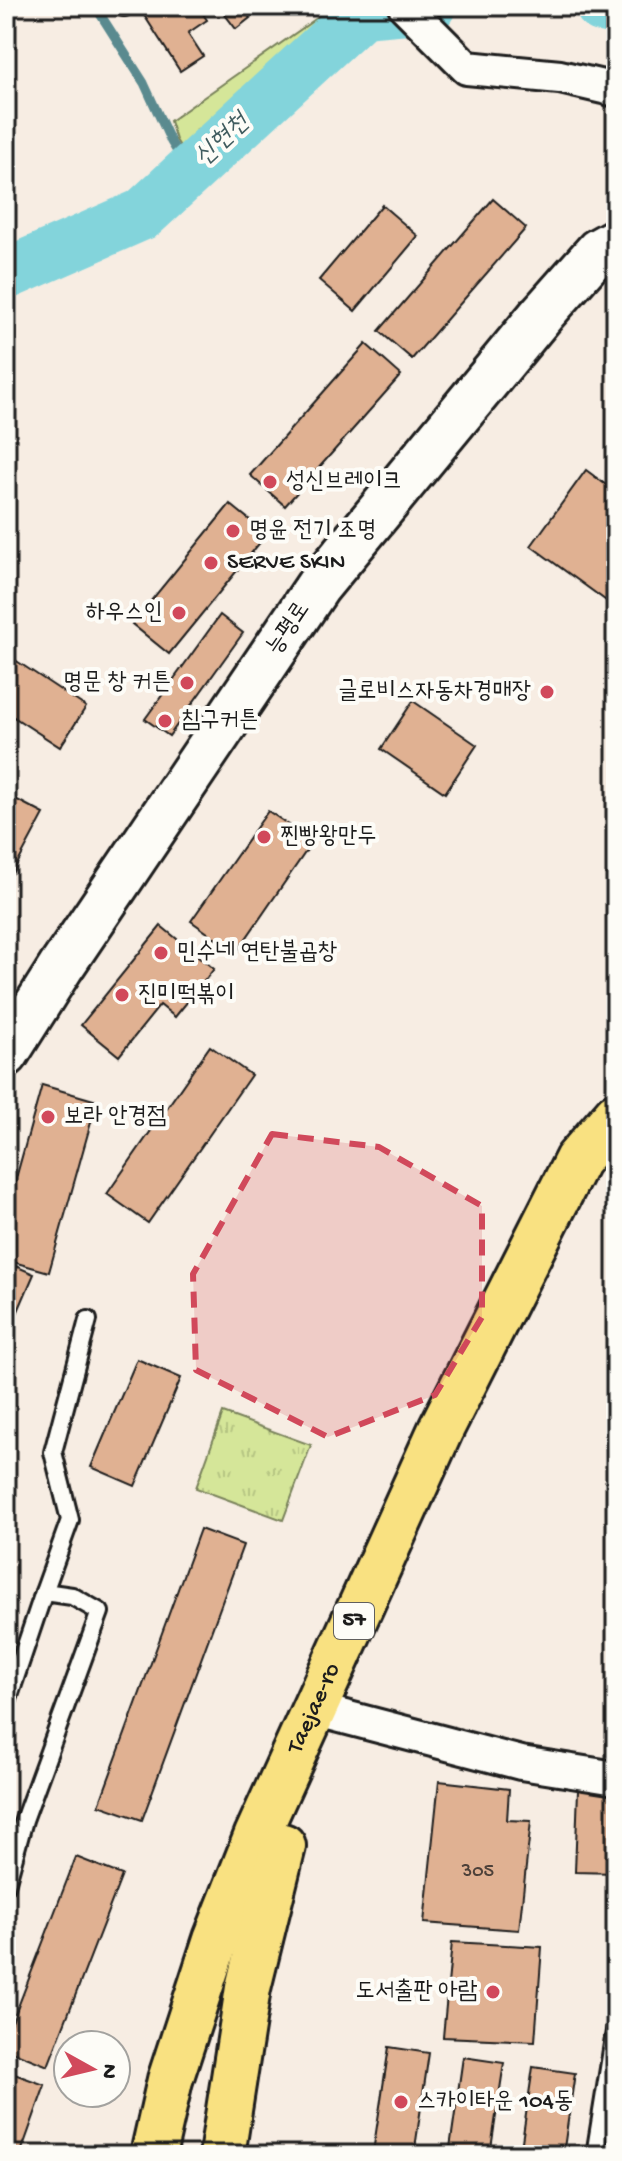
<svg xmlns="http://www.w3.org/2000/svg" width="622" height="2161" font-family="'Gochi Hand','Poor Story',sans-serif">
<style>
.grass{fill:url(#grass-tufts);stroke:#78815a;stroke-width:2}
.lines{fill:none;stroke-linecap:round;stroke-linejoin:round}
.stream{stroke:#5a8a8f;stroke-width:9}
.river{stroke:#83d4db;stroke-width:52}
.building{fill:#e0b192;stroke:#1c1c1c;stroke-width:2}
.service-casing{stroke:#1c1c1c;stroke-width:22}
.minor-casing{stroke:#1c1c1c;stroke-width:38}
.secondary-casing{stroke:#1c1c1c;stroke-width:50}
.trunk-casing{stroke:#1c1c1c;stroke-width:50}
.service{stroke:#fdfcf7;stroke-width:16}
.minor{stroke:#fdfcf7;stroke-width:32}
.secondary{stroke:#fdfcf7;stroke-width:44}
.trunk{stroke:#f9e181;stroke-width:44}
.marked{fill:#d1495b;fill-opacity:0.2;stroke:#d1495b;stroke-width:6;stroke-dasharray:16 10;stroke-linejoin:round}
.poi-dot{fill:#d1495b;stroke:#fdfcf7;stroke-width:3}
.labels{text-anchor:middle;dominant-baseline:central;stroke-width:8;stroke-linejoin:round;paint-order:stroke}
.number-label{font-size:20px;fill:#4d413a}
.shield{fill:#fdfcf7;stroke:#605f5e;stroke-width:2}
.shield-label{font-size:22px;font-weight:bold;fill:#1c1c1c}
.poi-label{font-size:24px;fill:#1c1c1c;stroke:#fdfcf7;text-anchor:start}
.street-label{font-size:24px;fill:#1c1c1c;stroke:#fdfcf7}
.water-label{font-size:26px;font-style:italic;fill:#405c5f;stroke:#fdfcf7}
</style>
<defs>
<pattern id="grass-tufts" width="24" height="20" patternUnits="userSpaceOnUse" patternTransform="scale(2)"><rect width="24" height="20" fill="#d5e699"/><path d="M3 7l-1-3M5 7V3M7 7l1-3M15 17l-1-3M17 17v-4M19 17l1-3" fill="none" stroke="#b6c583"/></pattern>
</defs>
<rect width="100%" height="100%" fill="#f7ede3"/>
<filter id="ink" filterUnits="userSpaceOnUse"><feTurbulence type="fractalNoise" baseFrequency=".0125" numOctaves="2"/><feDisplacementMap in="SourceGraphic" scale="16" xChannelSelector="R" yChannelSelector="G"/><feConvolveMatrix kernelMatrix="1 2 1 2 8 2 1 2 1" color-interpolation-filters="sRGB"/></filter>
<g filter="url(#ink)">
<g class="grass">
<polygon points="334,6 363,6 354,11 191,164 176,140 170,121"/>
<polygon points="223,1413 311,1445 283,1520 196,1488"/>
</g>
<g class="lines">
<polyline class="stream" points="95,6 144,83 171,142 189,171"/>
<g class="river">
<polyline points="601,6 616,9"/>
<polyline points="6,274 143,214 362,12 430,6"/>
</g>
</g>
<g class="building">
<polygon points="151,6 198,6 207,20 188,33 203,56 180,71 142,12"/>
<polygon points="223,6 242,6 250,18 236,29 220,8"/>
<polygon points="493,199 526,228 412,359 379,331"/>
<polygon points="382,205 418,236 355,311 319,280"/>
<polygon points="366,344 401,375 285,506 250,475"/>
<polygon points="586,470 609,487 616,477 616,608 531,546"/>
<polygon points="230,504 267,534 169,654 132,624"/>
<polygon points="220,615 243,633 169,736 145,719"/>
<polygon points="6,654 86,707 60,747 6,712"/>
<polygon points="413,701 477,745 445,793 381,749"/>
<polygon points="6,794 44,814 6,885"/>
<polygon points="268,811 313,841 236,953 191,921"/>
<polygon points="161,926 214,969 175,1017 160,1005 119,1056 81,1025"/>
<polygon points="210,1046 251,1075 148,1223 107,1194"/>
<polygon points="42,1085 97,1101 49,1272 6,1260 6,1214"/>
<polygon points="6,1262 34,1274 6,1339"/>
<polygon points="137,1359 181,1378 135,1486 91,1467"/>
<polygon points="200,1529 243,1545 142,1820 99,1805"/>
<polygon points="439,1781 509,1789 507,1820 531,1821 519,1930 424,1923"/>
<polygon points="616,1789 616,1873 575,1872 578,1790"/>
<polygon points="76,1857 122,1875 48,2066 6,2049 6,2038"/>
<polygon points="452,1942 542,1947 535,2041 443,2037"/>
<polygon points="389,2047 429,2053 414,2155 373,2152"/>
<polygon points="463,2057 504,2063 490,2155 449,2155"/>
<polygon points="533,2067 575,2073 563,2155 520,2155"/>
<polygon points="6,2071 45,2085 20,2155 6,2155"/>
</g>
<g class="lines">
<g class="service-casing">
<g id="service">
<polyline points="124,7 125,6"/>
<polyline points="44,1592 70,1520 53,1452 88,1320"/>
<polyline points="6,1705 44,1592 72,1596 100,1612 24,1820 6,1885"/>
<polyline points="595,2155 616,2025"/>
</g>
</g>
<g class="minor-casing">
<g id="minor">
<polyline points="405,6 467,68 560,77 616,90"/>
<polyline points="333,1714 521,1763 616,1778"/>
</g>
</g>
<g class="secondary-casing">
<polyline id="secondary" points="6,1054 61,967 318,586 543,313 598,251 616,241"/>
</g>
<g class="trunk-casing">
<g id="trunk">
<path id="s1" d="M153 2155 170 2080 216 1939 257 1835 441 1429 577 1160 616 1115"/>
<polyline points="222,2155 248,1988 283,1846"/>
</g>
</g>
<use href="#service" class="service"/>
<use href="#minor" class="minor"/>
<use href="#secondary" class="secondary"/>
<use href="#trunk" class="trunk"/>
</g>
</g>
<path class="marked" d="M272 1134 379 1147 482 1206V1317L435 1395 328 1437 196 1370 193 1274Z"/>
<g class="poi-dot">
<circle cx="270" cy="482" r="8"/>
<circle cx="233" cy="531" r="8"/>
<circle cx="211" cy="563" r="8"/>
<circle cx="179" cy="613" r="8"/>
<circle cx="187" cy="683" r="8"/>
<circle cx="547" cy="692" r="8"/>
<circle cx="165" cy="721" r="8"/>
<circle cx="264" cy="837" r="8"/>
<circle cx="161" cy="953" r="8"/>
<circle cx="122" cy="995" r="8"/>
<circle cx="48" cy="1117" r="8"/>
<circle cx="493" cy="1992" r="8"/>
<circle cx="401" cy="2102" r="8"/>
</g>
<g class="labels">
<g class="number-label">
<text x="478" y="1872">305</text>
</g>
<rect class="shield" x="334" y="1603" width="40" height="36" rx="6"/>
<g class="shield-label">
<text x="354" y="1621">57</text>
</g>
<g class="poi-label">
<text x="286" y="482">성신브레이크</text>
<text x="249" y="531">명윤 전기 조명</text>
<text x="227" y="563">SERVE SKIN</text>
<text x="163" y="613" text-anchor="end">하우스인</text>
<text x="171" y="683" text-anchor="end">명문 창 커튼</text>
<text x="531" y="692" text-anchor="end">글로비스자동차경매장</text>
<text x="181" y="721">침구커튼</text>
<text x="280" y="837">찐빵왕만두</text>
<text x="177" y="953">민수네 연탄불곱창</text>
<text x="138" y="995">진미떡볶이</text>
<text x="64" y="1117">보라 안경점</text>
<text x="477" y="1992" text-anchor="end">도서출판 아람</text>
<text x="417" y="2102">스카이타운 104동</text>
</g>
<g class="street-label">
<text transform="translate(289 629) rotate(-56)">능평로</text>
<text stroke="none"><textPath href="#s1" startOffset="476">Taejae-ro</textPath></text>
</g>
<g class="water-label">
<text transform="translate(223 141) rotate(-43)">신현천</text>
</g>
</g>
<rect width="622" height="2161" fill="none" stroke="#fdfcf7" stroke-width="32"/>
<rect x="16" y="16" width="590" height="2129" fill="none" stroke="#1c1c1c" stroke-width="3" filter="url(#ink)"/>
<g transform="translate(92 2069) rotate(98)"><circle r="38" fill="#fdfcf7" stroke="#a3a29f" stroke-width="2"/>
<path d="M0-6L14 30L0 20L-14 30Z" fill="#d1495b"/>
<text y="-12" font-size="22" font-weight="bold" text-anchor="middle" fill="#1c1c1c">N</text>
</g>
</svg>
